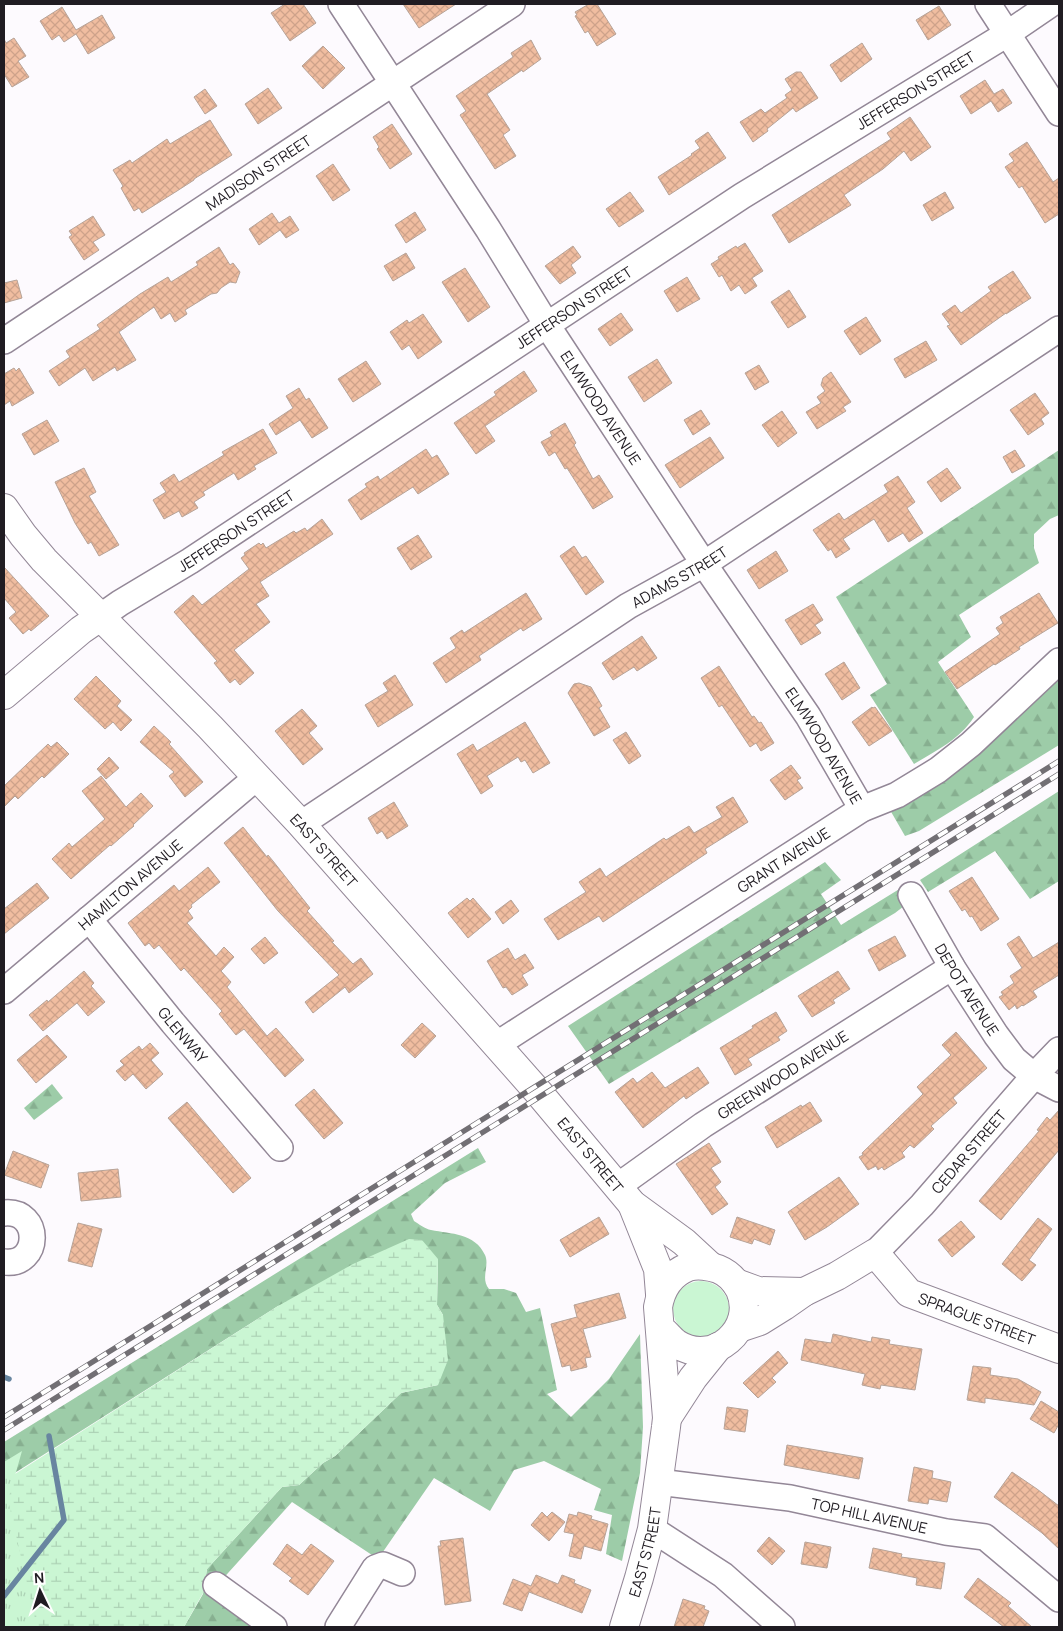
<svg xmlns="http://www.w3.org/2000/svg" width="1063" height="1631" font-family="Manrope,sans-serif">
<style>
.grass{fill:#caf6d3}
.forest{fill:url(#forest-firs)}
.wetland{fill:url(#wetland-marsh)}
.park{fill:url(#park-tufts)}
.lines{fill:none;stroke-linecap:round;stroke-linejoin:round}
.stream{stroke:#6885a0;stroke-width:5.5}
.building{fill:url(#building-cross-hatch);stroke:#b6a398}
.minor-casing{stroke:#938797;stroke-width:28}
.major-casing{stroke:#938797;stroke-width:30}
.minor{stroke:#fff;stroke-width:25}
.major{stroke:#fff;stroke-width:28}
.rail-casing{stroke:#726f74;stroke-width:5.5}
.rail{stroke:#fff;stroke-width:4;stroke-dasharray:11;stroke-linecap:butt}
.labels{text-anchor:middle;dominant-baseline:central;stroke-width:4;stroke-linejoin:round;paint-order:stroke}
.street-label{font-size:15px;fill:#201c22;stroke:#fff}
</style>
<defs>
<pattern id="forest-firs" width="22" height="20" patternUnits="userSpaceOnUse" patternTransform="scale(1.25)"><rect width="22" height="20" fill="#9dcca8"/><path d="M5 1l3.5 6h-7zM16 11l3.5 6h-7z" fill="#87af90"/></pattern>
<pattern id="wetland-marsh" width="20" height="14" patternUnits="userSpaceOnUse" patternTransform="scale(1.25)"><rect width="20" height="14" fill="#caf6d3"/><path d="M1 5h8M5 5V1M11 12h8M15 12V8" fill="none" stroke="#add2b5"/></pattern>
<pattern id="park-tufts" width="24" height="20" patternUnits="userSpaceOnUse" patternTransform="scale(1.25)"><rect width="24" height="20" fill="#caf6d3"/><path d="M3 7l-1-3M5 7V3M7 7l1-3M15 17l-1-3M17 17v-4M19 17l1-3" fill="none" stroke="#add2b5"/></pattern>
<pattern id="building-cross-hatch" width="8" height="8" patternUnits="userSpaceOnUse" patternTransform="scale(1.25)"><rect width="8" height="8" fill="#f0bda0"/><path d="M0 0l8 8M0 8l8-8" fill="none" stroke="#cea28a"/></pattern>
</defs>
<rect width="100%" height="100%" fill="#fdfafe"/>
<circle class="grass" cx="701" cy="1309" r="28"/>
<g class="forest">
<path d="M1059 450V515L1050 519 1034 534V548L1039 563 959 615 971 637 938 662 974 717C959 740 937 750 914 764L870 695 887 684 836 597Z"/>
<polygon points="1059,676 1059,745 919,831 905,836 886,803"/>
<polygon points="1059,791 1059,881 1030,899 995,851 928,892 920,880"/>
<polygon points="825,862 841,880 821,894 841,925 901,888 908,903 895,913 609,1084 568,1026"/>
<polygon points="52,1084 63,1098 34,1120 24,1108"/>
<path d="M478 1148 486 1162 445 1183 411 1214 414 1221C419 1224 425 1229 431 1230 451 1234 475 1233 485 1255 490 1266 480 1278 489 1289H504L516 1293 526 1312 540 1308 557 1390 547 1394 571 1417 609 1379 640 1334 643 1427 640 1473 622 1561 606 1554 612 1515 594 1510 601 1489 544 1461 514 1470 490 1511 434 1478 378 1559 292 1502 210 1593 257 1627H184L203 1594 207 1569 282 1487 299 1485 323 1463 335 1456 401 1393 438 1385 443 1315 437 1305 438 1259 278 1306 10 1476 4 1468V1442Z"/>
</g>
<polygon class="wetland" points="409,1239 422,1240 438,1259 437,1305 443,1315 448,1360 438,1385 401,1393 335,1456 323,1463 299,1485 282,1487 207,1569 203,1593 184,1627 4,1627 4,1481 278,1306 353,1264"/>
<polygon class="park" points="22,1451 8,1500 37,1627 4,1627 4,1462"/>
<g class="lines">
<g class="stream">
<polyline points="4,1377 9,1379"/>
<polyline points="4,1596 64,1520 49,1436"/>
</g>
</g>
<g class="building">
<polygon points="285,4 303,4 316,23 290,41 271,13"/>
<polygon points="403,4 456,4 419,28"/>
<polygon points="589,4 597,4 616,34 597,46 588,31 585,33 575,16 577,15 575,12"/>
<polygon points="939,6 951,25 928,40 916,20"/>
<polygon points="62,7 76,30 102,15 115,38 88,54 76,34 64,42 59,35 52,40 40,21"/>
<polygon points="14,38 26,56 18,61 29,77 12,87 4,74 4,39 6,43"/>
<polygon points="531,40 541,59 523,72 522,70 487,94 510,130 503,135 516,156 495,169 460,115 466,111 456,96 513,57 511,53"/>
<polygon points="862,43 872,59 841,82 830,65"/>
<polygon points="323,46 345,68 323,89 302,66"/>
<polygon points="796,72 801,72 818,98 796,112 793,108 767,129 768,131 753,142 740,122 761,109 765,113 787,98 785,95 792,90 785,79"/>
<polygon points="985,80 994,94 1003,89 1012,103 998,112 991,101 971,114 960,96"/>
<polygon points="268,88 282,108 258,124 245,104"/>
<polygon points="205,89 217,106 205,114 194,97"/>
<polygon points="910,117 931,147 911,161 904,151 883,169 844,195 851,205 789,243 772,215 891,139 887,133"/>
<polygon points="210,120 232,155 194,179 194,180 177,191 142,213 139,208 134,211 121,188 123,186 113,170 130,160 132,163 167,139 170,144"/>
<polygon points="392,124 412,154 390,169 377,149 379,147 373,137"/>
<polygon points="708,132 726,158 669,195 658,177 692,155 691,154 700,148 695,141"/>
<polygon points="1027,142 1053,182 1059,178 1059,214 1045,223 1022,186 1019,188 1005,167 1014,161 1009,154"/>
<polygon points="333,164 350,190 333,201 316,176"/>
<polygon points="630,192 644,211 619,227 606,209"/>
<polygon points="945,192 954,208 932,221 923,205"/>
<polygon points="415,212 426,230 406,243 395,225"/>
<polygon points="272,213 279,223 290,216 299,230 286,238 280,230 259,245 249,229"/>
<polygon points="93,216 105,235 93,242 99,250 84,260 69,237 72,235 69,231"/>
<polygon points="745,243 763,271 752,278 757,286 745,294 739,285 731,291 722,275 719,277 711,264 719,259 718,257 736,246 737,248"/>
<polygon points="573,246 581,257 571,265 576,273 560,284 545,266"/>
<polygon points="219,247 230,265 233,263 240,272 236,283 230,282 221,288 217,293 211,294 185,310 187,314 175,322 170,313 161,319 154,307 119,332 136,360 117,371 115,367 93,381 85,368 59,386 49,371 70,357 66,351 100,329 97,325 140,294 168,277 171,282 198,265 196,262"/>
<polygon points="406,253 415,268 393,281 384,266"/>
<polygon points="465,268 490,307 468,322 442,282"/>
<polygon points="1013,271 1031,298 1006,314 1006,313 961,345 947,326 950,325 942,314 955,305 961,313 991,291 988,287"/>
<polygon points="687,277 700,299 677,312 664,291"/>
<polygon points="17,280 22,298 4,303 4,283"/>
<polygon points="789,290 806,317 788,328 771,302"/>
<polygon points="621,313 633,330 610,346 598,329"/>
<polygon points="423,314 442,342 418,359 409,345 402,350 390,332 407,320 409,323"/>
<polygon points="866,317 881,341 860,355 844,331"/>
<polygon points="926,341 937,360 905,378 894,359"/>
<polygon points="657,359 672,383 644,402 628,377"/>
<polygon points="366,361 381,384 353,402 338,379"/>
<polygon points="759,365 769,382 755,390 745,373"/>
<polygon points="14,368 16,371 19,368 34,393 12,406 10,401 4,405 4,374"/>
<polygon points="524,371 537,391 485,426 495,441 476,454 454,423 496,395 494,392"/>
<polygon points="831,372 851,402 843,407 846,411 817,429 806,412 821,403 817,397 825,391 821,385 823,378"/>
<polygon points="299,388 306,400 309,398 328,428 312,438 300,420 276,435 269,424 293,408 286,396"/>
<polygon points="1035,393 1049,413 1041,419 1044,424 1028,435 1010,410"/>
<polygon points="701,410 710,424 693,435 684,420"/>
<polygon points="782,411 797,433 778,447 762,425"/>
<polygon points="47,420 59,441 34,455 22,434"/>
<polygon points="565,423 576,443 574,445 593,479 599,475 613,497 593,509 567,468 565,469 555,452 549,456 541,442 552,436 550,432"/>
<polygon points="263,429 277,453 254,466 256,469 238,480 234,473 203,492 205,495 194,502 198,508 182,517 179,511 164,519 153,500 166,492 160,483 174,474 179,482 224,455 222,452"/>
<polygon points="710,437 724,458 680,488 665,465"/>
<polygon points="426,449 432,458 437,455 449,474 418,494 413,487 361,520 348,500 367,487 365,484 378,476 380,480"/>
<polygon points="1015,450 1025,466 1012,473 1003,457"/>
<polygon points="84,468 96,492 89,496 119,545 99,556 91,542 88,544 75,523 55,482"/>
<polygon points="947,468 961,488 941,502 927,482"/>
<polygon points="898,476 915,502 907,508 923,533 909,542 903,533 888,542 874,519 843,539 850,549 836,558 831,549 828,551 813,530 839,513 844,520 888,492 884,485"/>
<polygon points="322,519 333,534 260,582 269,596 256,604 270,622 234,650 254,673 240,685 235,679 230,683 214,663 217,661 174,612 193,595 202,605 249,569 241,558 245,555 244,553 259,543 261,545 263,543 266,548 294,531 296,533 305,528 307,531"/>
<polygon points="418,535 432,557 411,570 397,548"/>
<polygon points="574,546 582,558 586,556 604,582 586,595 560,556"/>
<polygon points="776,551 788,571 759,589 747,570"/>
<polygon points="4,567 49,616 31,631 29,629 23,634 9,618 16,612 4,598"/>
<polygon points="526,593 542,619 523,631 521,628 479,656 481,660 446,683 433,663 456,648 450,638 462,630 464,633"/>
<polygon points="1039,593 1058,623 1019,647 1020,649 995,665 994,664 957,689 945,672 1000,634 996,628 1003,623 1000,617"/>
<polygon points="813,604 823,620 815,625 821,633 801,645 785,620"/>
<polygon points="642,636 657,658 637,671 634,667 613,680 602,663"/>
<polygon points="844,662 860,688 842,700 825,674"/>
<polygon points="719,666 752,717 754,716 759,723 761,722 774,743 761,751 756,743 750,747 722,705 719,707 701,678"/>
<polygon points="395,675 413,705 378,727 365,705 388,691 383,683"/>
<polygon points="96,676 121,701 117,706 132,720 121,731 113,722 105,729 74,699"/>
<polygon points="579,683 591,687 602,706 599,708 610,727 594,736 568,693 574,684"/>
<polygon points="872,707 873,708 875,707 892,731 869,746 852,722"/>
<polygon points="302,709 317,726 309,733 323,749 303,765 275,731"/>
<polygon points="525,722 550,763 533,773 525,760 521,762 518,757 487,776 493,786 481,794 457,754 473,744 477,751"/>
<polygon points="154,726 171,742 169,744 203,782 185,797 169,776 174,772 140,742"/>
<polygon points="626,732 641,756 629,764 613,740"/>
<polygon points="57,742 69,754 44,778 42,776 18,799 15,796 4,807 4,786 48,744 51,747"/>
<polygon points="109,757 119,768 106,779 97,769"/>
<polygon points="791,765 801,778 797,780 803,788 785,800 770,780"/>
<polygon points="101,776 126,807 141,793 153,806 133,825 134,826 128,831 111,846 110,845 71,879 52,859 69,843 72,847 105,819 82,791"/>
<polygon points="733,797 748,822 705,849 707,853 603,922 599,916 558,940 544,919 586,892 579,882 600,868 606,877 664,838 666,840 689,826 694,833 722,817 716,807"/>
<polygon points="394,802 408,826 387,839 382,831 377,834 368,818"/>
<polygon points="243,827 267,857 268,855 273,861 310,908 307,911 334,941 332,942 353,964 361,958 373,974 349,993 345,987 313,1013 305,1002 339,975 278,911 224,843"/>
<polygon points="208,867 220,882 191,905 192,907 188,911 193,918 187,923 216,956 224,947 234,957 221,971 231,982 227,987 267,1036 276,1028 304,1060 285,1077 244,1029 236,1035 219,1014 222,1011 184,968 181,971 159,945 154,949 149,943 145,946 128,923 174,885 179,891"/>
<polygon points="972,877 999,919 981,931 972,916 970,917 965,909 962,911 949,891"/>
<polygon points="37,883 49,898 4,934 4,909"/>
<polygon points="467,898 470,901 473,898 491,919 468,938 448,913"/>
<polygon points="511,900 519,911 503,924 495,912"/>
<polygon points="895,936 906,956 879,971 868,950"/>
<polygon points="1019,936 1033,958 1059,942 1059,975 1033,991 1037,997 1023,1006 1022,1005 1017,1009 1015,1005 1009,1010 999,997 1003,995 1001,992 1014,983 1010,976 1022,968 1007,944"/>
<polygon points="265,937 278,953 264,964 251,949"/>
<polygon points="508,948 515,960 525,954 534,968 522,975 528,985 512,995 506,987 503,988 487,961"/>
<polygon points="84,971 94,983 91,986 105,1002 88,1016 77,1003 43,1031 29,1015 47,1000 48,1002"/>
<polygon points="838,971 850,989 833,1000 835,1003 812,1017 798,996"/>
<polygon points="776,1012 787,1031 778,1037 780,1040 748,1059 752,1065 735,1075 720,1048 753,1028 752,1026"/>
<polygon points="422,1023 436,1036 415,1058 401,1045"/>
<polygon points="956,1032 987,1068 953,1098 957,1103 931,1126 934,1129 914,1148 910,1145 902,1153 905,1157 884,1170 882,1167 878,1170 876,1166 868,1170 859,1157 863,1155 862,1153 923,1094 917,1087 951,1055 942,1045"/>
<polygon points="47,1035 67,1057 36,1083 17,1060"/>
<polygon points="150,1043 159,1053 151,1060 163,1074 146,1089 133,1074 125,1081 116,1071 124,1065 120,1061 139,1046 142,1050"/>
<polygon points="698,1067 709,1083 686,1099 684,1096 643,1128 615,1092 633,1078 637,1083 652,1072 665,1088"/>
<polygon points="314,1089 343,1123 324,1139 295,1105"/>
<polygon points="187,1102 251,1178 233,1193 168,1118"/>
<polygon points="810,1102 822,1121 777,1148 765,1127 801,1105 802,1107"/>
<polygon points="1059,1110 1059,1150 1001,1220 979,1201 1039,1131 1037,1130 1047,1117 1050,1120"/>
<polygon points="709,1143 721,1162 711,1168 721,1182 715,1187 728,1204 712,1215 676,1164"/>
<polygon points="13,1151 49,1165 41,1188 4,1175"/>
<polygon points="118,1169 121,1197 81,1201 78,1173"/>
<polygon points="839,1177 859,1204 827,1227 805,1240 788,1212"/>
<polygon points="599,1217 609,1234 570,1257 560,1240"/>
<polygon points="737,1217 775,1230 770,1245 754,1239 752,1244 730,1237"/>
<polygon points="1038,1218 1052,1229 1029,1260 1036,1265 1022,1281 1002,1264"/>
<polygon points="961,1221 975,1237 952,1257 938,1240"/>
<polygon points="78,1223 102,1229 92,1267 68,1261"/>
<polygon points="619,1293 626,1318 583,1329 591,1357 585,1358 587,1367 571,1371 570,1365 562,1367 551,1324 577,1317 574,1305"/>
<polygon points="833,1334 871,1342 872,1337 890,1340 889,1344 922,1349 915,1390 881,1385 880,1389 862,1385 865,1374 801,1360 805,1339 831,1343"/>
<polygon points="778,1351 788,1363 772,1378 776,1382 758,1398 743,1383"/>
<polygon points="973,1366 991,1368 990,1375 1018,1379 1041,1392 1034,1405 985,1398 985,1403 967,1400"/>
<polygon points="1041,1401 1059,1412 1059,1424 1054,1433 1030,1419"/>
<polygon points="727,1407 748,1410 745,1432 724,1429"/>
<polygon points="787,1445 863,1458 859,1479 784,1465"/>
<polygon points="914,1467 933,1471 932,1478 951,1482 947,1502 929,1499 928,1504 908,1501"/>
<polygon points="1012,1472 1037,1489 1059,1506 1059,1549 1042,1533 994,1497"/>
<polygon points="542,1512 547,1517 552,1512 565,1522 549,1541 531,1525"/>
<polygon points="578,1512 592,1516 591,1519 608,1524 601,1551 584,1546 581,1559 569,1556 574,1534 564,1532 569,1514 577,1516"/>
<polygon points="769,1537 785,1551 772,1565 757,1551"/>
<polygon points="463,1538 471,1601 445,1605 438,1546 441,1546 440,1541"/>
<polygon points="805,1542 831,1547 827,1568 801,1564"/>
<polygon points="287,1544 302,1555 311,1544 334,1561 308,1595 289,1581 292,1578 273,1564"/>
<polygon points="873,1548 902,1554 901,1557 945,1563 941,1589 916,1585 917,1578 869,1568"/>
<polygon points="536,1575 558,1584 562,1575 575,1580 574,1583 591,1590 582,1613 529,1592 522,1611 503,1604 513,1579 531,1586"/>
<polygon points="978,1578 1011,1603 1008,1606 1032,1627 1004,1627 964,1597"/>
<polygon points="683,1599 705,1606 704,1609 709,1611 703,1627 674,1627"/>
</g>
<g class="lines">
<g class="minor-casing">
<g id="minor">
<path id="s1" d="M341 4 488 229 547 325 704 564 808 716 862 809"/>
<polyline points="988,4 1059,113"/>
<path id="s2" d="M4 341 512 4"/>
<path id="s3" d="M100 617 120 603 190 561 742 196 1007 34 1051 4"/>
<path id="s4" d="M301 824 628 606 704 564 1059 329"/>
<path id="s5" d="M911 895 952 967 996 1035 1014 1059 1034 1076 1059 1089"/>
<path id="s6" d="M89 919 173 1023 280 1148"/>
<path id="s7" d="M4 991 257 777"/>
<path id="s8" d="M496 1045 862 809 897 795 938 770 971 744 1059 661"/>
<path id="s9" d="M618 1186 703 1125 952 967"/>
<path d="M4 1213C42 1209 41 1267 4 1262"/>
<path id="s10" d="M875 1253 922 1205 1034 1076 1059 1050"/>
<path id="s11" d="M658 1482 790 1498 946 1532 985 1537 1059 1599"/>
<polyline points="652,1529 723,1575 782,1627"/>
<polyline points="216,1585 274,1627"/>
<polyline points="338,1627 375,1568 383,1565 402,1573"/>
</g>
</g>
<g class="major-casing">
<g id="major">
<path id="s12" d="M4 508 23 535 44 560 210 727 301 824 539 1093 632 1204 684 1242 710 1266"/>
<polyline points="4,695 81,630 100,617"/>
<polyline points="632,1204 658,1269 660,1294"/>
<polyline points="736,1283 758,1291 804,1292"/>
<path id="s13" d="M739 1328 760 1321 784 1306 804 1292 837 1276 875 1253 909 1293 1059 1349"/>
<polyline points="667,1418 693,1378 718,1347"/>
<path id="s14" d="M624 1627 639 1578 652 1529 666 1427 667 1418 658 1307C661 1289 670 1274 688 1267 697 1264 710 1266 718 1269 728 1273 735 1280 740 1290 757 1329 713 1367 677 1344 671 1340 666 1333 660 1328"/>
</g>
</g>
<use href="#minor" class="minor"/>
<use href="#major" class="major"/>
<g class="rail-casing">
<g id="rail">
<polyline points="4,1417 1059,761"/>
<polyline points="4,1430 1059,774"/>
</g>
</g>
<use href="#rail" class="rail"/>
</g>
<g class="labels">
<g class="street-label">
<text stroke="none"><textPath href="#s3" startOffset="971">JEFFERSON STREET</textPath></text>
<text stroke="none"><textPath href="#s2" startOffset="305">MADISON STREET</textPath></text>
<text stroke="none"><textPath href="#s3" startOffset="566">JEFFERSON STREET</textPath></text>
<text stroke="none"><textPath href="#s1" startOffset="480">ELMWOOD AVENUE</textPath></text>
<text stroke="none"><textPath href="#s3" startOffset="161">JEFFERSON STREET</textPath></text>
<text stroke="none"><textPath href="#s4" startOffset="452">ADAMS STREET</textPath></text>
<text stroke="none"><textPath href="#s1" startOffset="885">ELMWOOD AVENUE</textPath></text>
<text stroke="none"><textPath href="#s12" startOffset="469">EAST STREET</textPath></text>
<text stroke="none"><textPath href="#s8" startOffset="342">GRANT AVENUE</textPath></text>
<text stroke="none"><textPath href="#s7" startOffset="165">HAMILTON AVENUE</textPath></text>
<text stroke="none"><textPath href="#s5" startOffset="110">DEPOT AVENUE</textPath></text>
<text stroke="none"><textPath href="#s6" startOffset="149">GLENWAY</textPath></text>
<text stroke="none"><textPath href="#s9" startOffset="199">GREENWOOD AVENUE</textPath></text>
<text stroke="none"><textPath href="#s10" startOffset="138">CEDAR STREET</textPath></text>
<text stroke="none"><textPath href="#s12" startOffset="874">EAST STREET</textPath></text>
<text stroke="none"><textPath href="#s13" startOffset="281">SPRAGUE STREET</textPath></text>
<text stroke="none"><textPath href="#s11" startOffset="214">TOP HILL AVENUE</textPath></text>
<text stroke="none"><textPath href="#s14" startOffset="78">EAST STREET</textPath></text>
</g>
</g>
<rect width="1063" height="1631" fill="none" stroke="#201c22" stroke-width="10"/>
<g transform="translate(40 1591) rotate(356)" stroke="#ffffff" stroke-width="4" paint-order="stroke">
<path d="M0-4L9 19L0 12L-9 19Z" fill="#201c22"/>
<text y="-8" font-size="14" font-weight="bold" text-anchor="middle" fill="#201c22">N</text>
</g>
</svg>
